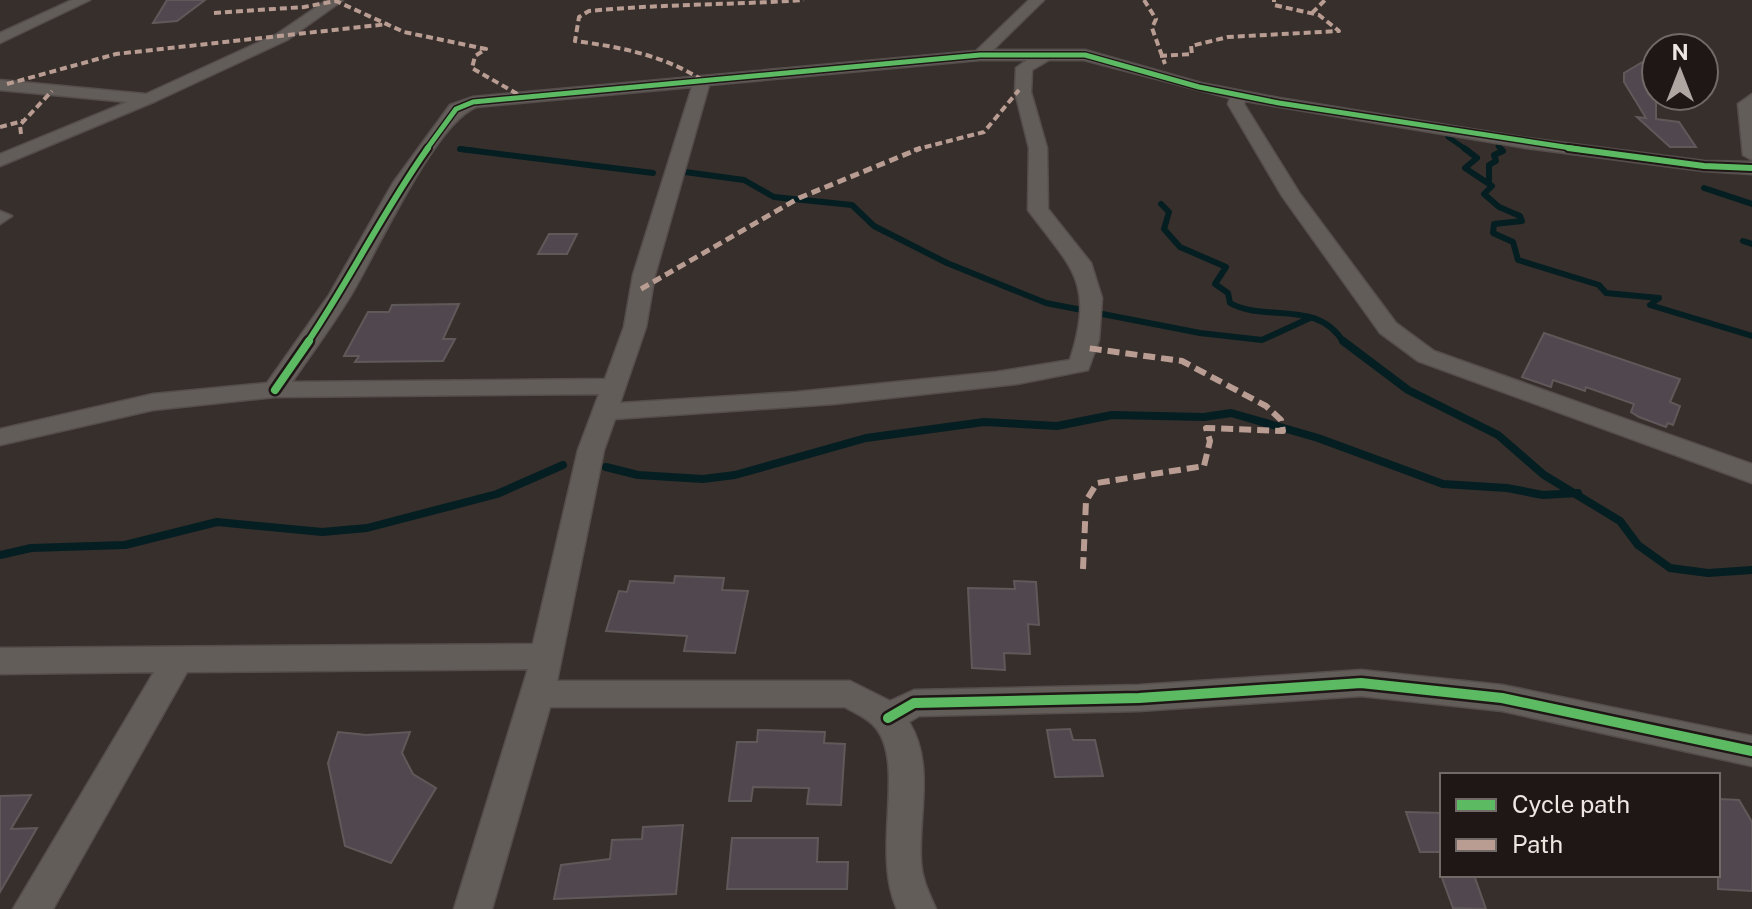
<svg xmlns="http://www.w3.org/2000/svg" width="1752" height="909" font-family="'Public Sans',sans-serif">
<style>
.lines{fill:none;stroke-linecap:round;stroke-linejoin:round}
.stream-far2{stroke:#051e21;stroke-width:5}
.stream-far1{stroke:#051e21;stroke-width:6}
.stream{stroke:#051e21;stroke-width:8}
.building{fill:#51474f;stroke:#5f595a;stroke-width:2}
.minor-casing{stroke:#544d4b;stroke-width:3}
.minor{fill:#635d5a;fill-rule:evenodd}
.quiet-far2{stroke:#b99d93;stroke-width:4;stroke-dasharray:7 4;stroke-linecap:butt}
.quiet-far1{stroke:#b99d93;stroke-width:5;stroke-dasharray:9 5;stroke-linecap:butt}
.quiet{stroke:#b99d93;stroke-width:6;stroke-dasharray:12 6;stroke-linecap:butt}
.cycleway-far3-casing{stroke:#1e1715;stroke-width:8}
.cycleway-far2-casing{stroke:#1e1715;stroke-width:10}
.cycleway-far1-casing{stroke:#1e1715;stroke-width:13}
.cycleway-casing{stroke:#1e1715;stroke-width:15}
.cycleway-far3{stroke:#5cba63;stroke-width:5}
.cycleway-far2{stroke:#5cba63;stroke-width:6}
.cycleway-far1{stroke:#5cba63;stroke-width:8}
.cycleway{stroke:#5cba63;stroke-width:10}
</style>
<rect width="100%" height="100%" fill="#372f2c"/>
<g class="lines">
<g class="stream-far2">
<polyline points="1448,137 1467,150"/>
<polyline points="1498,146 1502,150"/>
<polyline points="460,149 472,150"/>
</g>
<g class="stream-far1">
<polyline points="1464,148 1477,158 1465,168 1492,186 1484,194 1499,207 1520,216 1522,221 1494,224 1493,233 1513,242 1518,260 1599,285 1606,293 1659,298 1650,305 1752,336"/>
<polyline points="460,149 653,173"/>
<polyline points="685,172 744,180 774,197 852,205 874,226 947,263 1046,303 1200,333 1262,340 1310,318"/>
<polyline points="1489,181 1489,165 1496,161 1494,155 1503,151 1500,148"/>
<polyline points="1704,188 1752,204"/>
<path d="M1161 204 1169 212 1164 229 1180 247 1226 267 1215 284 1228 293 1230 303C1266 323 1317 298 1344 343"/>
<polyline points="1743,241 1752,244"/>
</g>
<g class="stream">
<polyline points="1343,341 1408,390 1498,435 1544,475 1620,521 1638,545 1670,568 1708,573 1752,570"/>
<polyline points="606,467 638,475 703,479 735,475 866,438 984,422 1057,426 1112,415 1204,417 1231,413 1318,438 1443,484 1507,488 1543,495 1578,493"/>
<polyline points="0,555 31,548 125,545 217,522 322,532 367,528 497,494 563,465"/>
</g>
</g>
<g class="building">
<polygon points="167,0 205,0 177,21 153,23"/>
<polygon points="1656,54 1656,119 1679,122 1696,147 1670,147 1637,117 1646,118 1624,82 1624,73"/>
<polygon points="549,234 577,234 567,254 538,254"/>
<polygon points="459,304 443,339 455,339 443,361 355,362 359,356 344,356 368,312 389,312 392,305"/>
<polygon points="1544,333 1680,379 1670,402 1680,406 1673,425 1668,423 1666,427 1639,417 1631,412 1634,404 1586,387 1585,391 1553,380 1551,387 1522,377"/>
<polygon points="675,576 724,578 722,590 748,591 735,653 684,651 687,636 606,631 619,591 627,592 630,581 674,583"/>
<polygon points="1014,581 1036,582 1039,625 1028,624 1030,654 1004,653 1005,670 972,668 968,588 1015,589"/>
<polygon points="1070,729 1073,740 1095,740 1103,776 1055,777 1047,730"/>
<polygon points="758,730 825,732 824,743 845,744 841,805 807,804 809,788 753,787 751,801 729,801 737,742 757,742"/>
<polygon points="338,732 366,735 410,732 402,753 413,774 436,788 391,863 345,846 328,763"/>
<polygon points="31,795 11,829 37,828 0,892 0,796"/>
<polygon points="1718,799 1739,800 1752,822 1752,891 1718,889"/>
<polygon points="1406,812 1442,813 1442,852 1420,852"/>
<polygon points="683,825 676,894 554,899 561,865 610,859 612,840 642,839 643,827"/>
<polygon points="732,838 818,838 817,862 848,862 847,889 727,889"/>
<polygon points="1441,875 1474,875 1486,909 1453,908"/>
</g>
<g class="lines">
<g class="minor-casing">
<g id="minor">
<polygon points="72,0 90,0 0,43 0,33"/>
<polygon points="327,0 343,0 287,40 156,101 0,166 0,154 127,102 0,90 0,80 146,94 277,34"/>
<path d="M1029 0H1044L993 50H1085L1201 83 1279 98 1526 138 1704 161 1752 162V174L1704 171 1526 148 1245 101 1244 104 1300 194 1396 323 1434 351 1752 464V483L1418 361 1380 333 1282 196 1228 104 1230 98 1084 60H1049L1032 70 1031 92 1047 148 1048 209 1091 263 1102 298 1099 340 1088 370 1017 384 834 404 615 419 604 450 557 681H850L890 701 914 690 1139 685 1361 670 1502 685 1752 736V766L1502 711 1361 696 1139 711 919 716 909 722C935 764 918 816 921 862 922 880 929 893 936 909H897C871 853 906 765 876 728 868 718 855 713 845 707H550L492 909H454L528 669 187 672 53 909H13L154 672 0 674V648L533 644 578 450 599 394 275 397 153 410 0 445V429L153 394 267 383 329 295 393 183 450 105 473 97 976 51ZM980 60H1027L1016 68 1015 92 1029 148 1028 210C1072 269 1095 282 1070 360L996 372 796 392 620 403 646 327 655 275 709 85ZM692 87 633 275 624 327 605 379 292 382C312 353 333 325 351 295 377 252 434 124 476 107Z"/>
<polygon points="1752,94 1752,160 1743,155 1738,104"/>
<polygon points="0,211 12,216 0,224"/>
</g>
</g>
<use href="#minor" class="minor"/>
<g class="quiet-far2">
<polyline points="1144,0 1156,19 1152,28 1165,64"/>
<polyline points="214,13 304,7 336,1 404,32 486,49 475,56 472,68 519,95"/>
<polyline points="1312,13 1325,0"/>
<polyline points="1160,56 1192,54 1191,46 1228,37 1339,31 1319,15 1274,5 1274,0"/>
<path d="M702 80C663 55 620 47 575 41L579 17 589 11C661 4 732 5 804 0"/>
<polyline points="7,84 116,54 388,24"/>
<polyline points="0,127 23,121"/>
<polyline points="21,134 20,125 52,91"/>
<polyline points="914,150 984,132 1019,90"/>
</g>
<polyline class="quiet-far1" points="641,289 799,198 921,148"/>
<polyline class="quiet" points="1083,569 1086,501 1097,483 1204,466 1210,441 1206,428 1283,431 1281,420 1266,406 1182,361 1087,348"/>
<g class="cycleway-far3-casing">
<polyline id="cycleway-far3" points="426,150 456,109 473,102 980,55 1085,55 1199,87 1279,103 1584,150"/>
</g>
<g class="cycleway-far2-casing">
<g id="cycleway-far2">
<polyline points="1568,148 1704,166 1752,168"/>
<path d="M307 343C350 280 383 211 428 148"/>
</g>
</g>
<g class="cycleway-far1-casing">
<polyline id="cycleway-far1" points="275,390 309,341"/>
</g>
<g class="cycleway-casing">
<polyline id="cycleway" points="888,718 914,703 1139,698 1361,683 1502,698 1752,751"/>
</g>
<use href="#cycleway-far3" class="cycleway-far3"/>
<use href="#cycleway-far2" class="cycleway-far2"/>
<use href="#cycleway-far1" class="cycleway-far1"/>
<use href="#cycleway" class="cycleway"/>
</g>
<rect x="1440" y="773" width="280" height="104" fill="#1e1715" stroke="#726a67" stroke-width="2"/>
<rect x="1456" y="799" width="40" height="12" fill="#5cba63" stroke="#726a67" stroke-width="2"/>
<text x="1512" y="813" font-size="24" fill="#efe6e2">Cycle path</text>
<rect x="1456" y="839" width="40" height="12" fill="#b99d93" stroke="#726a67" stroke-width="2"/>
<text x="1512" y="853" font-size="24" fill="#efe6e2">Path</text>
<g transform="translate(1680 72)"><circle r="38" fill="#1e1715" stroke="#726a67" stroke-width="2"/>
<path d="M0-6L14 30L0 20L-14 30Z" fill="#afa6a2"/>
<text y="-12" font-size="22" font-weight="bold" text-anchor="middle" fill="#efe6e2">N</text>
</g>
</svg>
